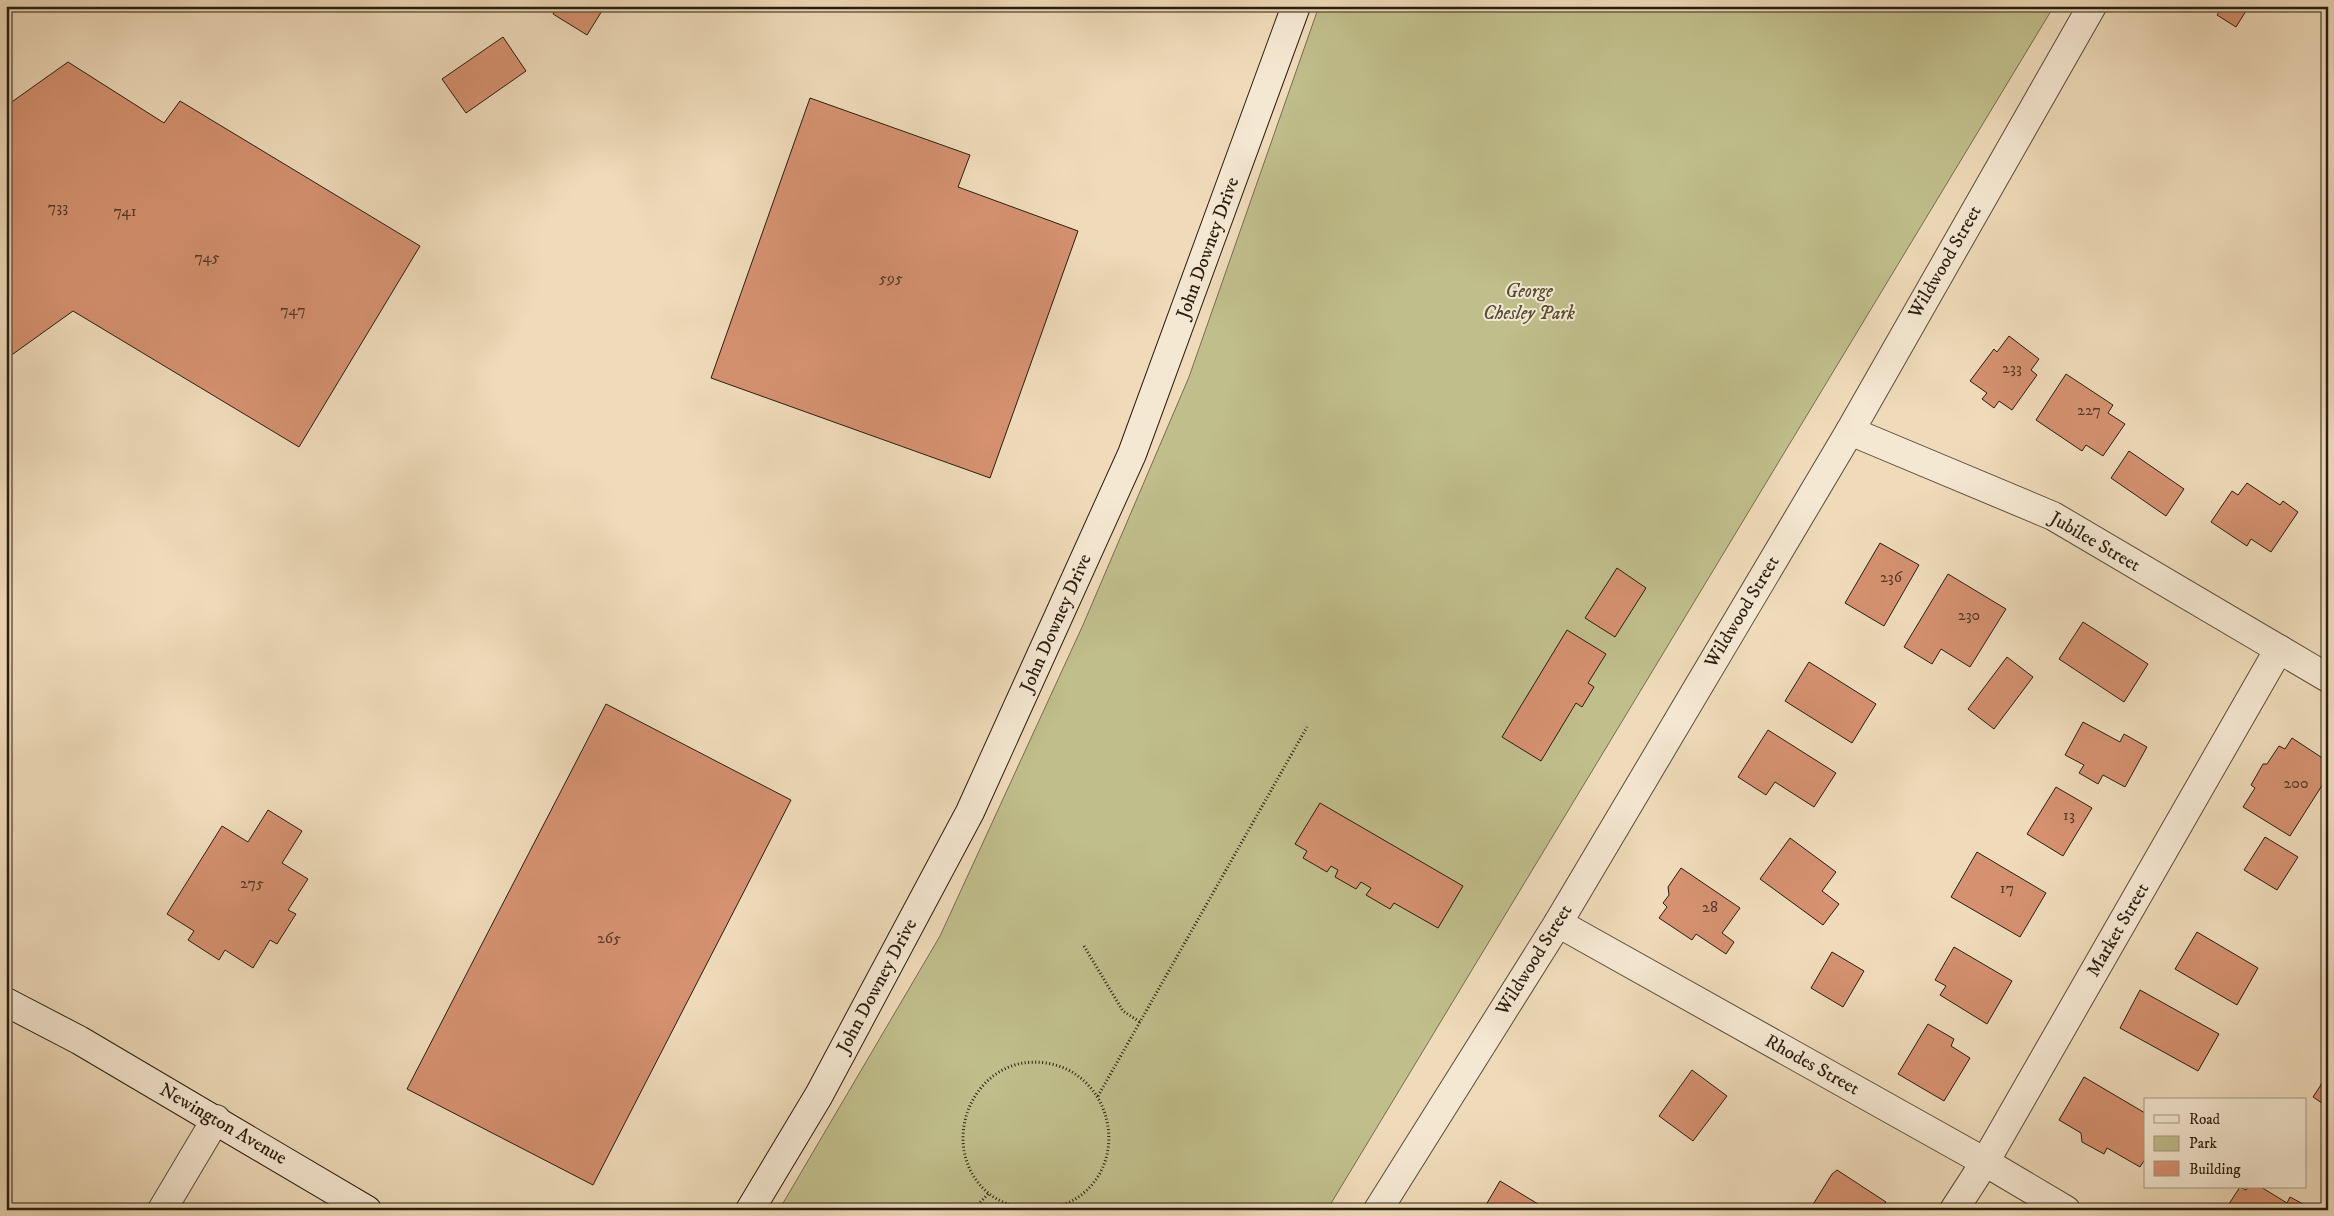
<svg xmlns="http://www.w3.org/2000/svg" width="2334" height="1216" font-family="'IM FELL DW Pica',serif">
<style>
.green{fill:#c0be8b;stroke:#746e4d}
.building{fill:#d59170;stroke:#291e0f}
.lines{fill:none;stroke-linecap:round;stroke-linejoin:round}
.street-casing{stroke:#5a4d3a;stroke-width:30}
.secondary-casing{stroke:#291e0f;stroke-width:30}
.path{stroke:#291e0f;stroke-width:3;stroke-dasharray:1 2.5;stroke-linecap:butt}
.street{stroke:#f5e8d2;stroke-width:28}
.secondary{stroke:#f5e8d2;stroke-width:28}
.labels{text-anchor:middle;dominant-baseline:central;stroke-width:4;stroke-linejoin:round;paint-order:stroke}
.number-label{font-size:16px;fill:#543b27}
.street-label{font-size:19px;fill:#291e0f;stroke:#f5e8d2}
.park-label{font-size:19px;font-style:italic;fill:#564e34;stroke:#f5e8d2}
</style>
<rect width="100%" height="100%" fill="#efdbba"/>
<filter id="stains"><feTurbulence type="fractalNoise" baseFrequency=".004" numOctaves="4"/><feColorMatrix values="0 0 0 0 .2 0 0 0 0 .09 0 0 0 0 .02 0 0 0 .5 -.17"/></filter>
<radialGradient id="worn" r=".72"><stop offset=".6" stop-color="#630" stop-opacity="0"/><stop offset="1" stop-color="#630" stop-opacity=".3"/></radialGradient>
<polygon class="green" points="1319,6 2054,6 1327,1210 779,1210 940,936 1083,625 1189,377"/>
<g class="building">
<polygon points="558,6 605,6 587,35 553,14"/>
<polygon points="2223,6 2249,6 2236,27 2217,15"/>
<polygon points="503,37 526,71 466,113 442,79"/>
<polygon points="68,62 164,123 180,101 420,246 299,447 73,311 6,359 6,106"/>
<polygon points="810,98 970,155 958,187 1078,231 990,478 711,378"/>
<polygon points="2009,336 2039,359 2031,370 2037,375 2012,410 1999,401 1994,408 1982,399 1987,393 1970,381 1994,349 1997,352"/>
<polygon points="2066,374 2113,405 2108,413 2125,424 2103,456 2086,445 2082,451 2036,420"/>
<polygon points="2129,451 2184,489 2166,516 2111,478"/>
<polygon points="2247,483 2280,505 2283,501 2298,512 2271,552 2251,539 2247,546 2211,522 2232,491 2238,495"/>
<polygon points="1880,543 1919,565 1884,626 1845,603"/>
<polygon points="1617,568 1646,588 1615,637 1585,618"/>
<polygon points="1948,574 2006,609 1970,667 1941,649 1932,664 1904,647"/>
<polygon points="2083,622 2148,664 2124,702 2059,659"/>
<polygon points="1567,630 1606,654 1588,683 1594,687 1582,707 1576,703 1541,761 1502,737"/>
<polygon points="2007,657 2033,677 1994,729 1968,709"/>
<polygon points="1809,662 1876,704 1852,743 1785,701"/>
<polygon points="606,704 791,800 593,1185 407,1089"/>
<polygon points="2083,722 2120,742 2124,734 2147,747 2125,787 2103,775 2098,784 2079,773 2084,765 2065,755"/>
<polygon points="1768,730 1836,773 1814,807 1775,782 1766,795 1738,777"/>
<polygon points="2292,738 2327,761 2322,769 2328,773 2328,776 2290,836 2243,807 2255,788 2251,785 2263,764 2267,764 2279,746 2285,749"/>
<polygon points="2056,787 2092,808 2063,856 2027,834"/>
<polygon points="1320,803 1463,886 1438,928 1394,903 1390,909 1366,895 1371,888 1361,882 1356,889 1335,877 1338,870 1331,866 1327,872 1303,858 1307,851 1295,844"/>
<polygon points="268,810 302,831 282,863 308,879 288,910 296,914 277,944 270,940 253,968 225,950 219,960 188,940 194,931 167,914 222,826 248,842"/>
<polygon points="2328,826 2328,839 2322,835"/>
<polygon points="2265,837 2298,857 2277,890 2244,870"/>
<polygon points="1790,838 1836,872 1822,891 1839,904 1823,925 1760,879"/>
<polygon points="1977,852 2046,893 2020,937 1951,897"/>
<polygon points="1681,868 1740,908 1722,933 1734,942 1726,954 1696,934 1692,940 1659,918 1667,907 1663,903 1669,895 1668,887"/>
<polygon points="2197,932 2258,968 2237,1005 2175,969"/>
<polygon points="1954,947 2012,981 1987,1024 1940,995 1946,986 1935,980"/>
<polygon points="1832,952 1864,971 1843,1007 1811,988"/>
<polygon points="2140,990 2219,1034 2198,1071 2120,1028"/>
<polygon points="1928,1024 1954,1039 1951,1046 1970,1058 1944,1101 1898,1074"/>
<polygon points="1692,1070 1727,1096 1693,1141 1659,1116"/>
<polygon points="2328,1074 2328,1107 2313,1097"/>
<polygon points="2084,1077 2145,1113 2145,1159 2140,1167 2107,1148 2104,1154 2082,1142 2081,1133 2059,1120"/>
<polygon points="1837,1170 1886,1202 1880,1210 1817,1210 1812,1206 1832,1174"/>
<polygon points="1500,1181 1548,1210 1483,1210"/>
<polygon points="2240,1187 2246,1190 2248,1187 2261,1187 2287,1203 2290,1197 2303,1204 2299,1210 2225,1210"/>
</g>
<g class="lines">
<g class="street-casing">
<g id="street">
<polyline points="1850,431 2053,516 2328,678"/>
<polyline points="1558,923 1985,1162 2066,1210"/>
<polyline points="162,1210 216,1119"/>
<polyline points="1378,1210 1558,923 1850,431 2092,6"/>
<polyline points="1954,1210 1985,1162 2279,649"/>
</g>
</g>
<g class="secondary-casing">
<g id="secondary">
<polyline points="6,1002 79,1040 367,1210"/>
<polyline points="750,1210 819,1095 970,812 1132,454 1296,6"/>
</g>
</g>
<g class="path">
<polyline points="1084,946 1123,1011 1140,1022"/>
<polyline points="1098,1096 1307,727"/>
<polyline points="973,1210 989,1193"/>
<path d="M1026 1210C1013 1206 999 1202 988 1193 934 1146 974 1052 1046 1063 1107 1072 1130 1150 1086 1191 1075 1201 1062 1206 1049 1210"/>
</g>
<use href="#street" class="street"/>
<use href="#secondary" class="secondary"/>
</g>
<g class="labels">
<g class="number-label">
<text x="58" y="207">733</text>
<text x="125" y="211">741</text>
<text x="207" y="257">745</text>
<text x="891" y="278">595</text>
<text x="293" y="310">747</text>
<text x="2012" y="368">233</text>
<text x="2089" y="410">227</text>
<text x="1891" y="577">236</text>
<text x="1969" y="615">230</text>
<text x="2296" y="783">200</text>
<text x="2069" y="815">13</text>
<text x="252" y="883">275</text>
<text x="2007" y="888">17</text>
<text x="1710" y="907">28</text>
<text x="609" y="938">265</text>
</g>
<g class="street-label">
<text transform="translate(1208 248) rotate(-70)">John Downey Drive</text>
<text transform="translate(1945 262) rotate(-60)">Wildwood Street</text>
<text transform="translate(2095 542) rotate(30)">Jubilee Street</text>
<text transform="translate(1742 612) rotate(-59)">Wildwood Street</text>
<text transform="translate(1056 623) rotate(-66)">John Downey Drive</text>
<text transform="translate(2118 930) rotate(-60)">Market Street</text>
<text transform="translate(1534 960) rotate(-58)">Wildwood Street</text>
<text transform="translate(877 986) rotate(-62)">John Downey Drive</text>
<text transform="translate(1812 1065) rotate(29)">Rhodes Street</text>
<text transform="translate(223 1124) rotate(30)">Newington Avenue</text>
</g>
<g class="park-label">
<text x="1529" y="291">George<tspan x="1529" dy="22">Chesley Park</tspan></text>
</g>
</g>
<rect width="2334" height="1216" fill="none" stroke="#efdbba" stroke-width="25"/>
<rect x="8" y="8" width="2319" height="1201" fill="none" stroke="#291e0f" stroke-width="2.5"/>
<rect x="12" y="12" width="2309" height="1191" fill="none" stroke="#291e0f"/>
<rect x="2144" y="1098" width="162" height="90" fill="#f5e8d2" stroke="#a39784"/>
<rect x="2154" y="1115" width="25" height="8" fill="#f5e8d2" stroke="#a39784"/>
<text x="2189" y="1124" font-size="15" fill="#291e0f">Road</text>
<rect x="2154" y="1136" width="25" height="15" fill="#c0be8b" stroke="#a39784"/>
<text x="2189" y="1148" font-size="15" fill="#291e0f">Park</text>
<rect x="2154" y="1161" width="25" height="15" fill="#d59170" stroke="#a39784"/>
<text x="2189" y="1174" font-size="15" fill="#291e0f">Building</text>
<rect width="100%" height="100%" filter="url(#stains)"/>
<rect width="100%" height="100%" fill="url(#worn)"/>
</svg>
